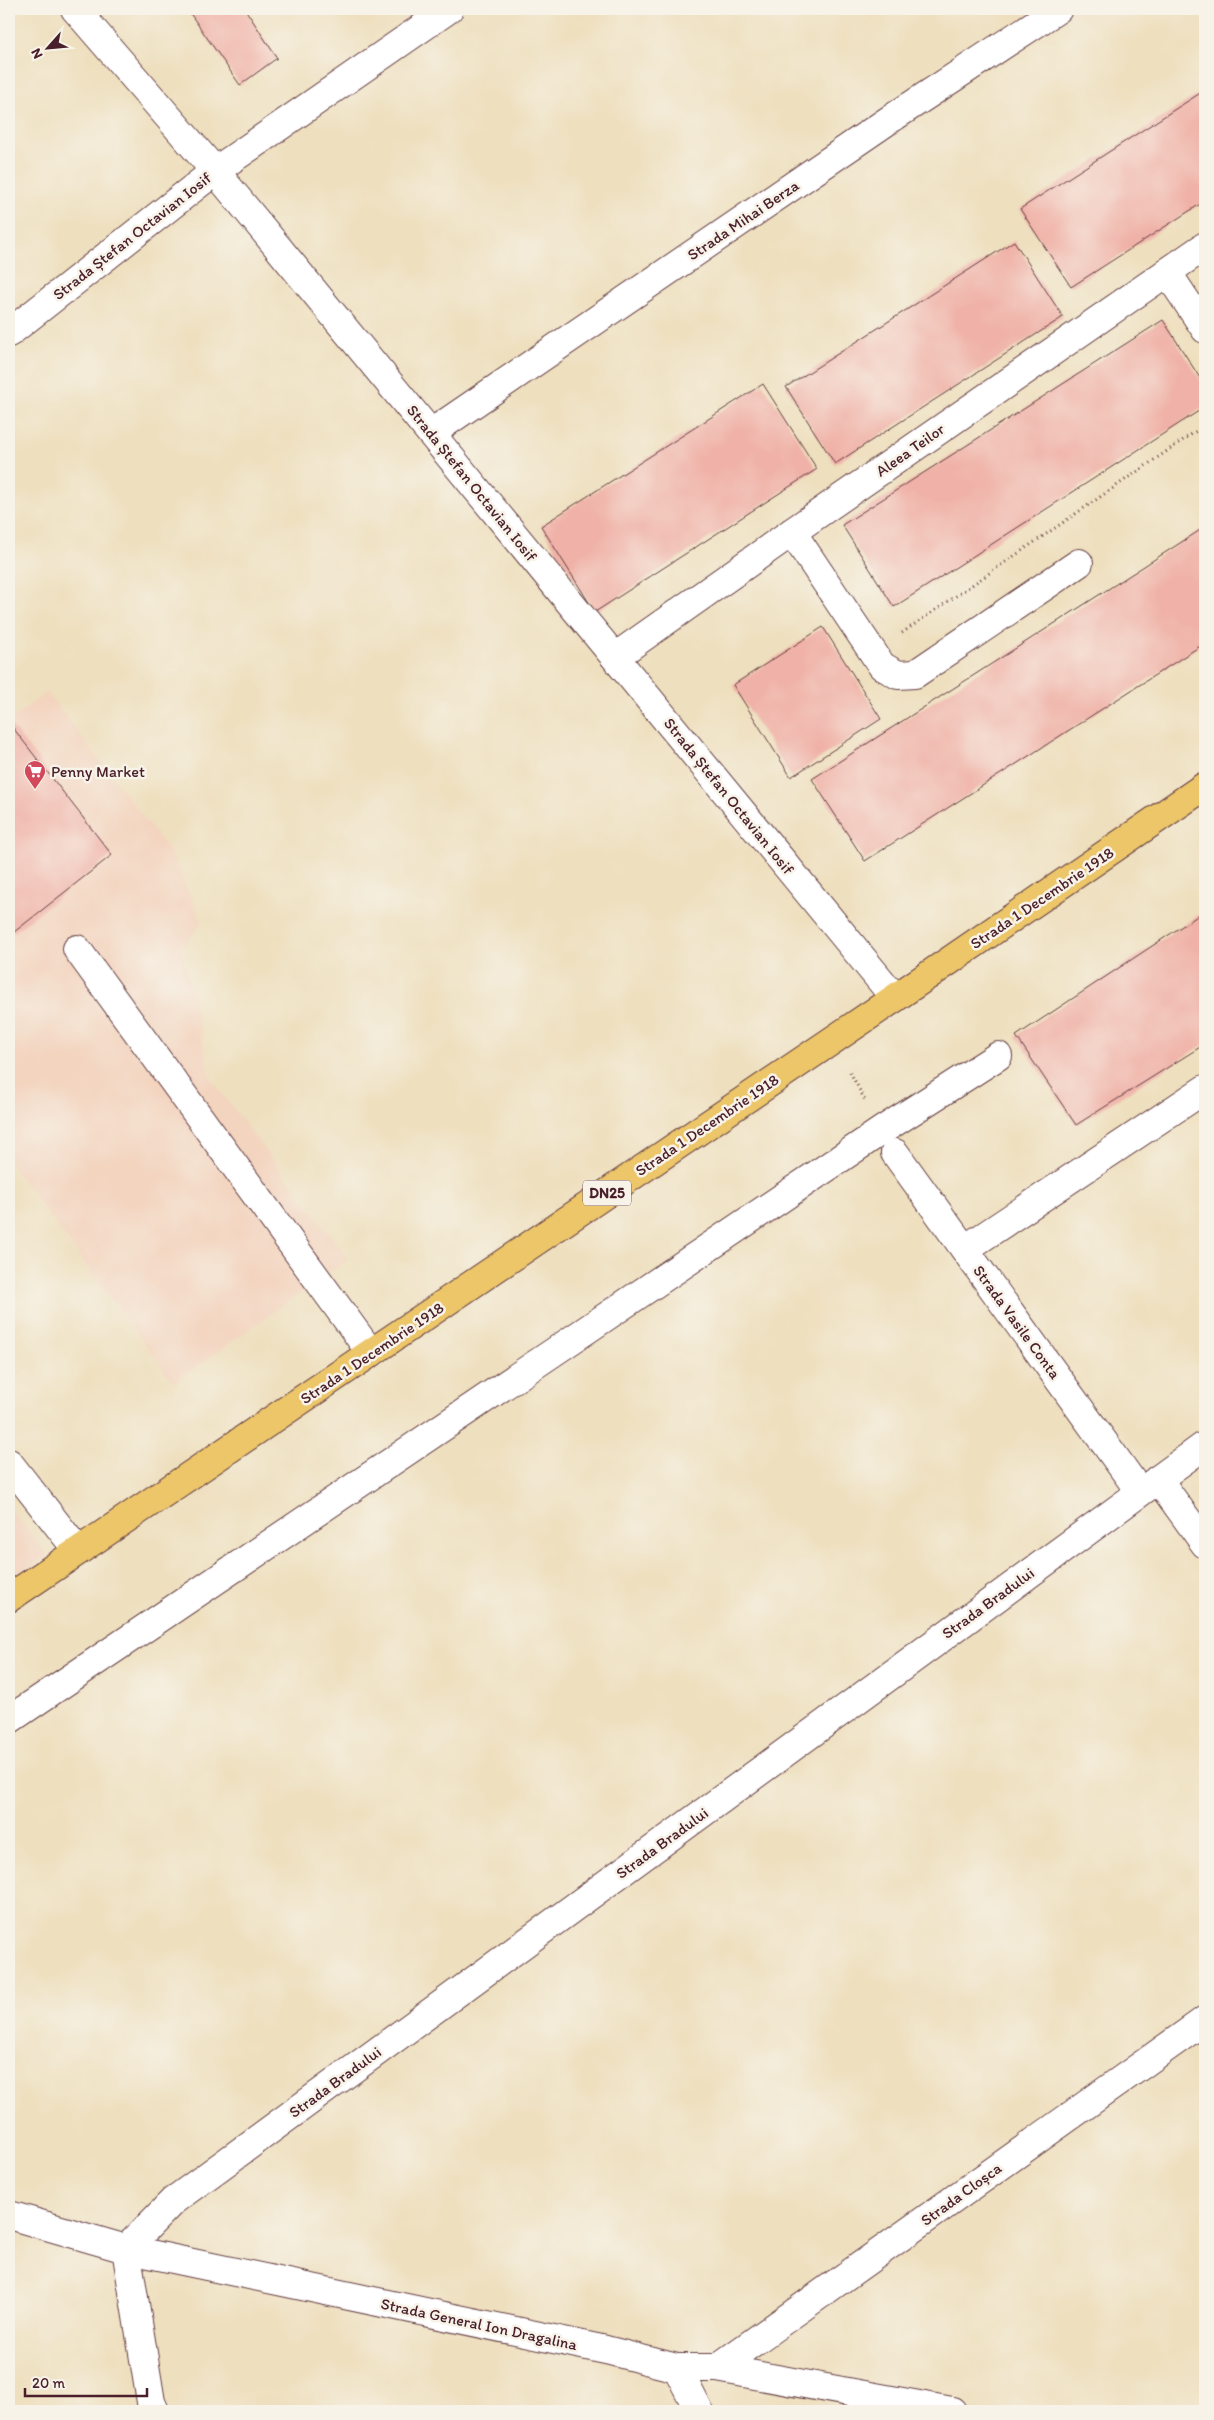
<svg xmlns="http://www.w3.org/2000/svg" width="1214" height="2420" font-family="Itim,sans-serif">
<style>
.built{fill:#f3d4bf}
.building{fill:#f0b2a8}
.lines{fill:none;stroke-linecap:round;stroke-linejoin:round}
.minor-casing{stroke:#633c41;stroke-width:30}
.major-casing{stroke:#633c41;stroke-width:30}
.path{stroke:#633c41;stroke-width:3;stroke-dasharray:1 4;stroke-linecap:butt}
.minor{stroke:#fff;stroke-width:28}
.major{stroke:#ecc669;stroke-width:28}
.labels{text-anchor:middle;dominant-baseline:central;stroke-width:5;stroke-linejoin:round;paint-order:stroke}
.shield{fill:#f7f3e8;stroke:#7e5f64;stroke-width:1}
.shield-label{font-size:15px;font-weight:bold;fill:#4a1f2b}
.street-label{font-size:16px;fill:#4a1f2b;stroke:#f7f3e8}
.poi-label{font-size:16px;fill:#4a1f2b;stroke:#f7f3e8;text-anchor:start}
</style>
<rect width="100%" height="100%" fill="#f7f3e8"/>
<filter id="ink" filterUnits="userSpaceOnUse"><feTurbulence type="fractalNoise" baseFrequency=".02" numOctaves="2"/><feDisplacementMap in="SourceGraphic" scale="10" xChannelSelector="R" yChannelSelector="G"/><feConvolveMatrix kernelMatrix="1 2 1 2 8 2 1 2 1" color-interpolation-filters="sRGB"/></filter>
<filter id="wash" filterUnits="userSpaceOnUse"><feTurbulence type="fractalNoise" baseFrequency=".0096" numOctaves="4" result="noise"/><feDisplacementMap in="SourceGraphic" scale="20" xChannelSelector="R" yChannelSelector="G"/><feGaussianBlur stdDeviation="1.12" result="paint"/><feColorMatrix in="noise" values="0 0 0 0 0 0 0 0 0 0 0 0 0 0 0 0 0 1.4 0 .05"/><feComposite in="paint" operator="in"/></filter>
<g filter="url(#wash)">
<rect width="100%" height="100%" fill="#eedfbe"/>
<g class="built">
<polygon points="47,692 170,852 202,921 182,949 211,1079 348,1259 174,1383 9,1162 9,721"/>
<polygon points="9,1507 48,1556 9,1579"/>
</g>
<g id="blocks">
<g class="building">
<polygon points="187,9 245,9 277,58 240,85"/>
<polygon points="1205,90 1205,201 1071,287 1020,209"/>
<polygon points="1014,241 1063,317 835,464 786,387"/>
<polygon points="1163,320 1205,386 1205,407 894,607 842,525"/>
<polygon points="763,384 817,469 595,612 541,526"/>
<polygon points="1205,527 1205,643 865,861 812,779"/>
<polygon points="823,627 881,719 791,777 733,685"/>
<polygon points="10,724 112,855 9,936 9,725"/>
<polygon points="1205,911 1205,1044 1076,1125 1016,1036"/>
</g>
</g>
</g>
<g filter="url(#ink)">
<use href="#blocks" fill-opacity="0" stroke="#633c41" stroke-width="1"/>
<g class="lines">
<g class="minor-casing">
<g id="minor">
<polyline points="75,9 215,171 895,998"/>
<polyline points="1167,272 1205,329"/>
<polyline points="9,333 215,171 449,9"/>
<polyline points="431,433 886,122 1058,9"/>
<polyline points="792,532 882,666 898,675 915,674 1079,563"/>
<polyline points="615,657 792,532 1205,246"/>
<polyline points="77,949 371,1353"/>
<polyline points="895,1153 1140,1492"/>
<polyline points="965,1249 1205,1089"/>
<polyline points="9,1463 78,1551"/>
<polyline points="1158,1479 1205,1544"/>
<polyline points="9,1720 881,1131 998,1056"/>
<polyline points="9,2215 126,2249 606,2350 677,2368 717,2368 952,2411"/>
<polyline points="677,2368 699,2411"/>
<polyline points="717,2368 1205,2020"/>
<polyline points="155,2411 151,2402 126,2249 173,2201 1205,1445"/>
</g>
</g>
<g class="major-casing">
<polyline id="major" points="9,1598 895,998 1205,786"/>
</g>
<g class="path">
<polyline points="902,633 1205,425"/>
<polyline points="850,1072 865,1100"/>
</g>
<use href="#minor" class="minor"/>
<use href="#major" class="major"/>
</g>
</g>
<defs>
<g id="supermarket-pin" transform="scale(1.125)"><path d="M0 17L-7.5 6A9.5 9.5 0 1 1 7.5 6Z" fill="#d1495b" stroke="#f7f3e8"/><path d="M-6-5.5h2.5l.6 2H6L4.5 2H-2.5L-4.4-4H-6ZM-1.5 3.2a1.3 1.3 0 1 0 .1 0ZM3 3.2a1.3 1.3 0 1 0 .1 0Z" fill="#fff"/></g>
</defs>
<g fill-rule="evenodd">
<use href="#supermarket-pin" x="35" y="771"/>
</g>
<g class="labels">
<rect class="shield" x="583" y="1180.5" width="48" height="25" rx="4"/>
<g class="shield-label">
<text x="607" y="1193">DN25</text>
</g>
<g class="street-label">
<text transform="translate(743 220) rotate(-34)">Strada Mihai Berza</text>
<text transform="translate(132 236) rotate(-38)">Strada Ștefan Octavian Iosif</text>
<text transform="translate(910 450) rotate(-35)">Aleea Teilor</text>
<text transform="translate(472 483) rotate(51)">Strada Ștefan Octavian Iosif</text>
<text transform="translate(729 796) rotate(51)">Strada Ștefan Octavian Iosif</text>
<text transform="translate(1042 898) rotate(-34)">Strada 1 Decembrie 1918</text>
<text transform="translate(707 1125) rotate(-34)">Strada 1 Decembrie 1918</text>
<text transform="translate(1017 1322) rotate(54)">Strada Vasile Conta</text>
<text transform="translate(372 1353) rotate(-34)">Strada 1 Decembrie 1918</text>
<text transform="translate(988 1603) rotate(-36)">Strada Bradului</text>
<text transform="translate(662 1843) rotate(-36)">Strada Bradului</text>
<text transform="translate(335 2082) rotate(-36)">Strada Bradului</text>
<text transform="translate(961 2194) rotate(-36)">Strada Cloșca</text>
<text transform="translate(479 2324) rotate(12)">Strada General Ion Dragalina</text>
</g>
<g class="poi-label">
<text x="51" y="771">Penny Market</text>
</g>
</g>
<rect width="1214" height="2420" fill="none" stroke="#f7f3e8" stroke-width="30"/>
<g transform="translate(48 48) rotate(243)" stroke="#f7f3e8" stroke-width="4" paint-order="stroke">
<path d="M0-4L9 19L0 12L-9 19Z" fill="#4a1f2b"/>
<text y="-8" font-size="14" font-weight="bold" text-anchor="middle" fill="#4a1f2b">N</text>
</g>
<path d="M25 2388v8h122v-8" fill="none" stroke="#4a1f2b" stroke-width="2.5"/>
<text x="32" y="2388" font-size="15" fill="#4a1f2b" stroke="#f7f3e8" stroke-width="4" paint-order="stroke">20 m</text>
</svg>
